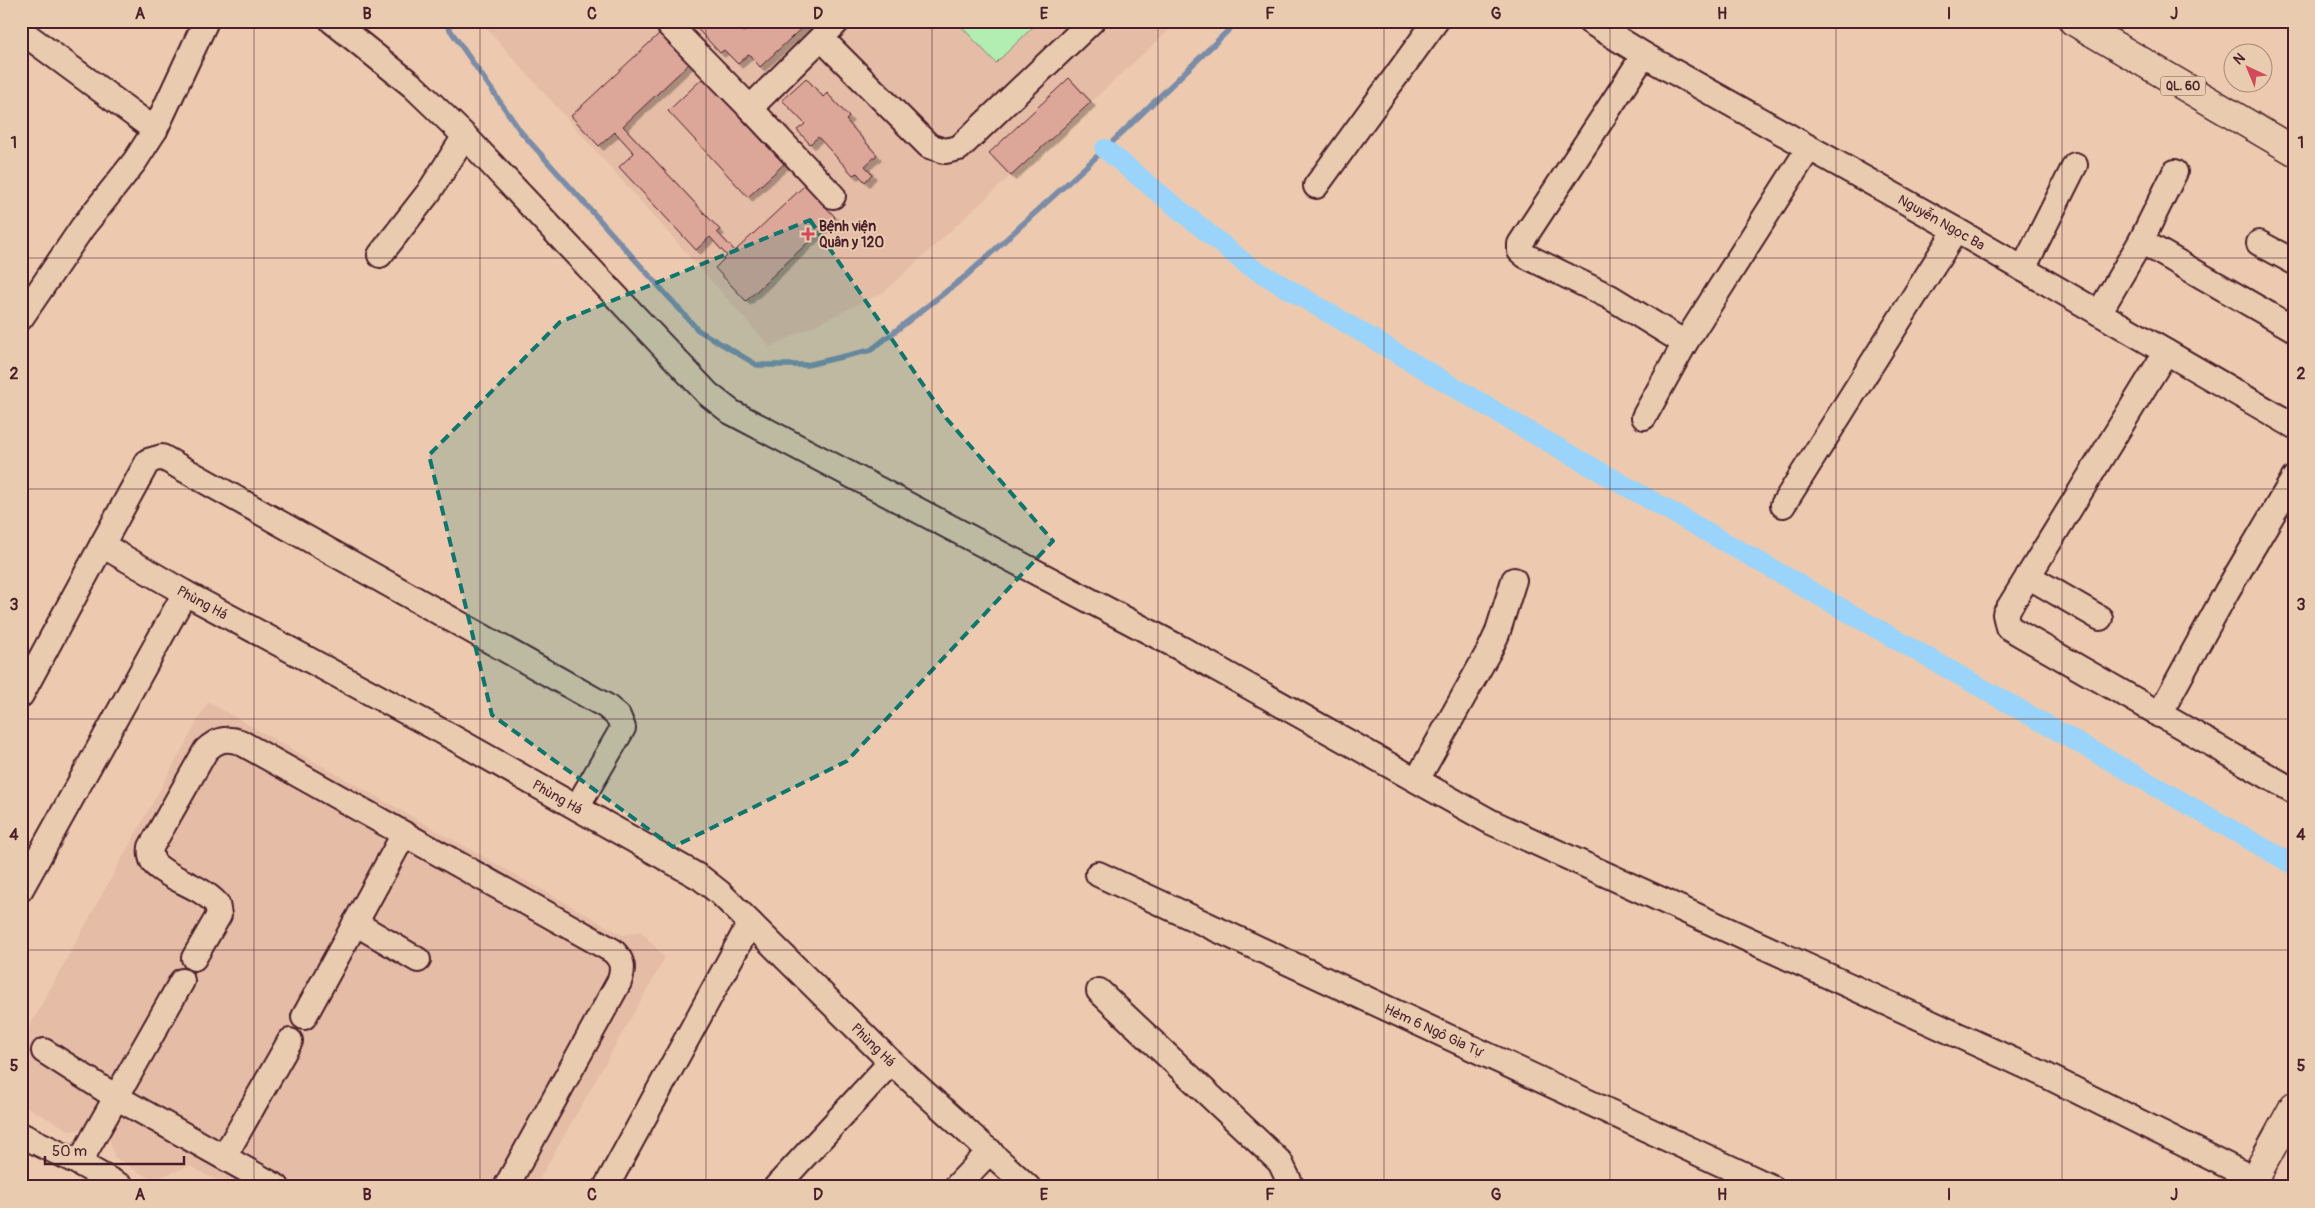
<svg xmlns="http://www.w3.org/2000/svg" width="2315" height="1208" font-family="Pangolin,sans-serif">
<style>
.built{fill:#e5bca6}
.green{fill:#b2edb2;stroke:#7e866e}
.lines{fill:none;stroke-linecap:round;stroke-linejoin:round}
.stream{stroke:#7a8ca7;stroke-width:5.5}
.canal{stroke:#9ad4fa;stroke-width:20}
.building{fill:#dca699;stroke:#4a1f2b;filter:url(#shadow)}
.minor-casing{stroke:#4a1f2b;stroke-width:28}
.major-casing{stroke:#4a1f2b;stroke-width:31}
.highway-casing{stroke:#4a1f2b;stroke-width:31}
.minor{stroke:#e9cbaf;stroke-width:24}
.major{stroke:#e9cbaf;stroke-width:28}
.highway{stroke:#e9cbaf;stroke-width:28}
.marked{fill:#0f766e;fill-opacity:0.2;stroke:#0f766e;stroke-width:4;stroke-dasharray:10 6;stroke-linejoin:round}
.grid{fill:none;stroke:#4a1f2b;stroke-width:1;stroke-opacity:0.55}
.poi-dot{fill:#d1495b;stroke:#e9cbaf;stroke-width:2}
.labels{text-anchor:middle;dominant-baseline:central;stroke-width:4;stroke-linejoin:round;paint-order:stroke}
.shield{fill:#e9cbaf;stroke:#7a5353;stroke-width:1}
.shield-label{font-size:12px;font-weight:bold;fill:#4a1f2b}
.street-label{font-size:14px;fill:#4a1f2b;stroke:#e9cbaf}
.poi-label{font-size:14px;font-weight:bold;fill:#4a1f2b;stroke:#e9cbaf;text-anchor:start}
.neatline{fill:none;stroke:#4a1f2b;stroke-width:2}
.grid-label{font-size:16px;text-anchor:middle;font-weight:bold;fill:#4a1f2b}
</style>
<defs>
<filter id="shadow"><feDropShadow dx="4.5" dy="4.5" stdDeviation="0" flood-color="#0004"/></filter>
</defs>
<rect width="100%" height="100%" fill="#edcaaf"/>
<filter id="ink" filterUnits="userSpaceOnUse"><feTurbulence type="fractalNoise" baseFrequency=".02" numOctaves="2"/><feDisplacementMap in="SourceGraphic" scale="10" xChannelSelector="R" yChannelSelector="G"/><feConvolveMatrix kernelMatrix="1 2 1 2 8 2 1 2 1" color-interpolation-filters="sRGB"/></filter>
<g filter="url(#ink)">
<g class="built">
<polygon points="480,21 1179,21 884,292 770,347"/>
<polygon points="208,702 623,935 641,931 665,958 535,1187 228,1187 190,1166 152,1180 114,1157 110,1140 87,1128 71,1131 21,1104 21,1042"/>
</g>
<polygon class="green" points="956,21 1032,21 1035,25 996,63"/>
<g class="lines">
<polyline class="stream" points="444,21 521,132 698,330 757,365 807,365 871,350 966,276 1105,149 1238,21"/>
<polyline class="canal" points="1105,149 1246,264 1520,426 2294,865"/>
</g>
<g class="building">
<polygon points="690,21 734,21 744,32 756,21 809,21 760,67 749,54 738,64 724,50 720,53"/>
<polygon points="661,32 690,63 623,126 720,230 717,232 735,251 805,185 835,217 746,301 715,268 727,256 710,237 696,250 619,167 634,153 615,132 599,146 571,116"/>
<polygon points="703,78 784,164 748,197 668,111"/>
<polygon points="806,78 823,97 827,93 849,117 846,120 877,155 865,166 872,174 865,182 857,173 853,175 818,137 810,144 797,130 805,124 782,100"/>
<polygon points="1069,78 1091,102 1011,176 989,153"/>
</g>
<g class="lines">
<g class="minor-casing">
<g id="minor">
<polyline points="332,21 413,86 465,136 708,394 731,412 1182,649 1491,822 2043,1074 2254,1179"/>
<path id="s1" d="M1589 21 1644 55 1956 230 2294 426"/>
<polyline points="669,25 750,108"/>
<polyline points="21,31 155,130"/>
<polyline points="822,39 929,146 945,151 959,148 1092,21"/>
<polyline points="1644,55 1520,244 1520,251 1526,256 1610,297 1685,343"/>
<polyline points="1316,186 1436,21"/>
<polyline points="833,196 750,108 838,21"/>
<polyline points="2141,241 2294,329"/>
<polyline points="2259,243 2294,262"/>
<polyline points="380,255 429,192 465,136"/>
<polyline points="2023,269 2075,165"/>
<polyline points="2099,313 2141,241 2175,172"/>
<polyline points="21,318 82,228 135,161 155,130 206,21"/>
<polyline points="2166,352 2005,614 2008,627 2294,791"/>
<polyline points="1644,417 1685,343 1809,148"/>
<polyline points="1783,505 1956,230"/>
<polyline points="2028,576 2100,618"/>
<polyline points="21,695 102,545"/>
<polyline points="2159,715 2227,591 2294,478"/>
<polyline points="1417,780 1490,649 1497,634 1514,580"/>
<path id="s2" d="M577 807 623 728 618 716 606 706 162 457 148 461 102 545 185 593 443 732 701 878 720 893 891 1062 1028 1187"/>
<path id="s3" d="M1098 874 1771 1187"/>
<polyline points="21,889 185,593"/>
<polyline points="355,923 418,960"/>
<path d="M194 958 219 915 217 904C200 886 177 882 158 867 151 862 150 855 151 847L206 750C217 740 226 737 240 742L613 951C623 961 624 968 619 982L506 1187"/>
<polyline points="1099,991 1280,1162 1292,1187"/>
<polyline points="304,1017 404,834"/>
<polyline points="44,1051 116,1097 277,1187"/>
<polyline points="21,1135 79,1163 122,1187"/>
<polyline points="224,1157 290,1041"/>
<polyline points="79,1163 182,981"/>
<polyline points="606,1187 750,923"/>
<polyline points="776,1187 891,1062"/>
<polyline points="956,1187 990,1151"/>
</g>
</g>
<g class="major-casing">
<polyline id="major" points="2250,1187 2294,1106"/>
</g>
<g class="highway-casing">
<polyline id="highway" points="2073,21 2294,151"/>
</g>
<use href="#minor" class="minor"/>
<use href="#major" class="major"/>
<use href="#highway" class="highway"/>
</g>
</g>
<path class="marked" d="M810 220 946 418 1053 541 847 761 673 847 492 715 429 455 560 322Z"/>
<path class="grid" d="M254 21V1187M480 21V1187M706 21V1187M932 21V1187M1158 21V1187M1384 21V1187M1610 21V1187M1836 21V1187M2062 21V1187M21 258H2294M21 489H2294M21 719H2294M21 950H2294"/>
<path class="poi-dot" d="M805.5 226.5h5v5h5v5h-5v5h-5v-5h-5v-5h5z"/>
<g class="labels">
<rect class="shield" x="2160.5" y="76.5" width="45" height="19" rx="4"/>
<g class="shield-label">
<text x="2183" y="86">QL. 60</text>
</g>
<g class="street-label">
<text stroke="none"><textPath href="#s1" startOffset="406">Nguyễn Ngọc Ba</textPath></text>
<text stroke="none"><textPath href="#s2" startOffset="855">Phùng Há</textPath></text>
<text stroke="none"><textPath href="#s2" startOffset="1260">Phùng Há</textPath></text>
<text stroke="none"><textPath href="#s3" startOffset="371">Hẻm 6 Ngô Gia Tự</textPath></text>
<text stroke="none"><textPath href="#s2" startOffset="1665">Phùng Há</textPath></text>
</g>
<g class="poi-label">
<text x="819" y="226">Bệnh viện<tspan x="819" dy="16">Quân y 120</tspan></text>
</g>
</g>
<rect width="2315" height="1208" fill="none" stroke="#e9cbaf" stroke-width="55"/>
<g transform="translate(2248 68) rotate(316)"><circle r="24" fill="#e9cbaf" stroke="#a9867a"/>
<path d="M0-4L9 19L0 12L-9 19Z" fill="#d1495b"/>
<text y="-8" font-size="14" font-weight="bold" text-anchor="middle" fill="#4a1f2b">N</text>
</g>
<path d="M45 1156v8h139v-8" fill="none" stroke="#4a1f2b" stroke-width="2.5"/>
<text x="52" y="1156" font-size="15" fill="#4a1f2b" stroke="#e9cbaf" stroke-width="4" paint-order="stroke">50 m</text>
<rect x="28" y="28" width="2260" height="1152" class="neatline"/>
<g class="grid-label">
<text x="140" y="19">A</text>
<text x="367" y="19">B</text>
<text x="592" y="19">C</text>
<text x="818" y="19">D</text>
<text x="1044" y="19">E</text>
<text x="1270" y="19">F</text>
<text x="1496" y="19">G</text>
<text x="1722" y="19">H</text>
<text x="1949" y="19">I</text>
<text x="2174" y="19">J</text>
<text x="14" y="148">1</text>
<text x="2301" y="148">1</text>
<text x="14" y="379">2</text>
<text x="2301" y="379">2</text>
<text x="14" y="610">3</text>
<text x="2301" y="610">3</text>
<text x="14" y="840">4</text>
<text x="2301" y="840">4</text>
<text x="14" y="1071">5</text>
<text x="2301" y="1071">5</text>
<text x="140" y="1200">A</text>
<text x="367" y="1200">B</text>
<text x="592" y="1200">C</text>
<text x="818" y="1200">D</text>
<text x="1044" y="1200">E</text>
<text x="1270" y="1200">F</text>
<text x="1496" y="1200">G</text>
<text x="1722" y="1200">H</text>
<text x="1949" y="1200">I</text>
<text x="2174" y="1200">J</text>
</g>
</svg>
